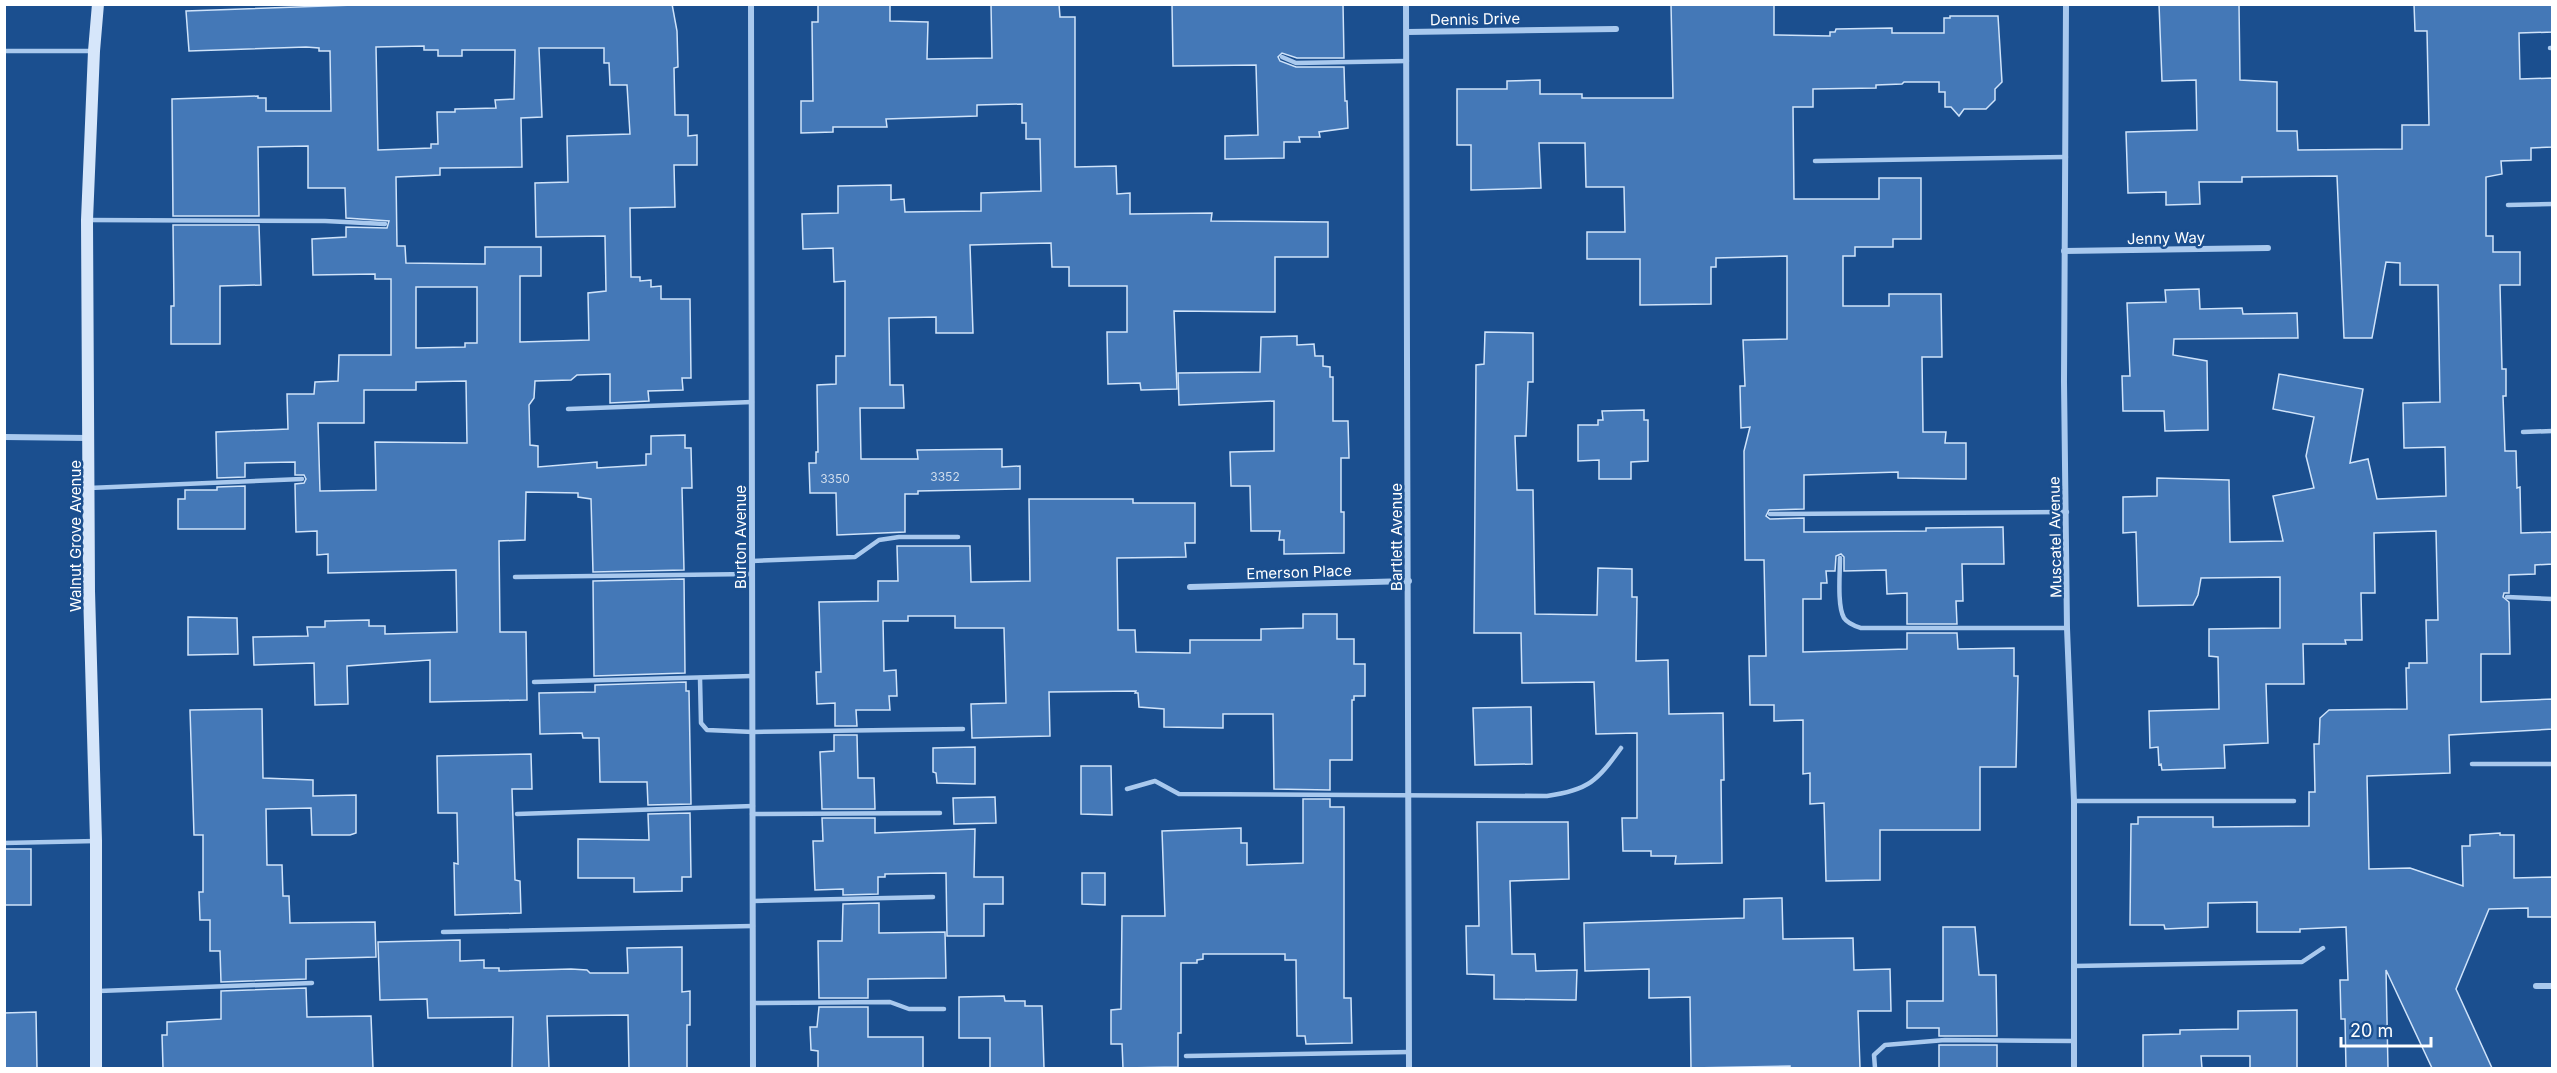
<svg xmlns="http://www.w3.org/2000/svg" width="2557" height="1073" font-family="Inter,sans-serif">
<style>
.building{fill:#4478b7;stroke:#cfe3fa;stroke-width:1.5;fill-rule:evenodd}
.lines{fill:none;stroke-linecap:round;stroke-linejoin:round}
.lane{stroke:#a9c9ee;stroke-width:4.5}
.street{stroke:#a9c9ee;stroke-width:6}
.secondary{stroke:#d6e6fa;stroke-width:12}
.labels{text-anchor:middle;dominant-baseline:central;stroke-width:5;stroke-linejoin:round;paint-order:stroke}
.number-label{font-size:12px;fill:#d0dded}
.street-label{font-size:15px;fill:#fff;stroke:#1b4f8f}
</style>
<rect width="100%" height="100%" fill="#1b4f8f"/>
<g class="building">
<path d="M383 4H672L677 31 678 67 674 68 675 115H688V136L697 135V165H674L675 207 630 208 631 277H640V281L651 280V287L661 286V299H690L691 378H682L683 390 648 391 649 401 610 403V374L577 375 571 380 535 381 534 398 529 405 530 445 538 446V467L597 462V468L646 465V454H651V436L685 435V448H691L692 488H682L684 570 593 572 591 499 578 497V493L526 492 525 540 499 541 500 632H526L527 700 430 702V660L347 666 348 704 315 705 314 663 254 665 253 637 308 636 307 627H325V621L369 620V626H385V634L457 632 456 570 328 573V554L317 555V531L296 532 295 484 304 483 306 479 304 475H295V462L245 463V477L217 478 216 432 288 429 287 394H314L315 382 338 381 339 355H391V279H375V274L313 275 312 239 346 237V227L387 228 389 221 346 218 345 188H308V146L258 147 259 216H173L172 99 258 96V98H266V111H331L330 51H319V48L306 47 189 51 186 11ZM424 46V50H438V56H462V50H515L514 99 495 100 496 108 455 109V112H437L438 144H431V148L378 150 376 47ZM539 48H604V63H609L610 85H627L630 134 567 136 568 182 535 183 536 237 605 236 606 291 588 293 589 340 520 342V276H541V247H485V264L406 263 405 246H397L396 177 440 175V168L522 167 521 118 542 117ZM416 287H477V343H465V347L416 348ZM466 381 467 443 375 442 376 490 320 491 318 423H364V390H416V382Z"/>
<polygon points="818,4 890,4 890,21 928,22 927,59 992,58 991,4 1059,4 1060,17 1075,17 1075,167 1116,166 1117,194 1130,193 1130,214 1212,213 1211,221 1328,222 1328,257 1275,257 1275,312 1174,311 1177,389 1141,390 1140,383 1108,384 1107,332 1127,332 1127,286 1069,286 1069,267 1052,267 1051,243 970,245 973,333 936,333 936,317 889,318 890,385 903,385 904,408 860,408 861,459 918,459 917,450 1002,449 1002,467 1020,466 1020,489 918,491 918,494 905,494 905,532 837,535 836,493 810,493 809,463 816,463 816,452 818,452 817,385 836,384 836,356 845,356 845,281 834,282 833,248 803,249 802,214 838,213 838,186 891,185 891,200 904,199 905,212 981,211 981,193 1041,191 1040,139 1026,139 1026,123 1022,123 1022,104 977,105 977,116 886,119 887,127 833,127 833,132 801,133 801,101 813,101 812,22 818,22"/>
<polygon points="1172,4 1343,4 1344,58 1297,58 1282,53 1278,57 1280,61 1296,67 1344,67 1345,101 1347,101 1348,128 1319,132 1320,137 1299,137 1300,142 1284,142 1284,158 1225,159 1225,136 1258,135 1256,65 1173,66"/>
<polygon points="1671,4 1774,4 1774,35 1830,36 1830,32 1835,32 1836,29 1892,28 1892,33 1944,33 1944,18 1950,18 1950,16 1998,16 2002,82 1995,89 1995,100 1986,109 1964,109 1959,116 1951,107 1945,107 1945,92 1939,92 1939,82 1904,82 1902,84 1876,85 1876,88 1813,89 1813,107 1793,107 1794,199 1879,199 1879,178 1921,178 1921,239 1893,239 1893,247 1855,247 1855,256 1843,256 1843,306 1889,306 1889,294 1941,294 1942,357 1922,357 1923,432 1946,432 1945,443 1966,443 1966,479 1898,478 1898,472 1804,475 1804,509 1769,510 1766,516 1770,519 1804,518 1804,532 1926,531 1926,528 2003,527 2004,564 1962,564 1963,601 1956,601 1957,624 1907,624 1907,593 1887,594 1886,570 1844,571 1844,557 1841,554 1836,556 1835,571 1826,571 1827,583 1821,583 1821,599 1803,599 1803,652 1907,649 1907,633 1957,633 1958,649 2014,648 2014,676 2018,676 2016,767 1980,767 1980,830 1880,830 1880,880 1826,881 1824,803 1810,804 1810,773 1803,774 1803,720 1774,721 1774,705 1750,705 1749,656 1766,656 1764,560 1745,560 1744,451 1750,427 1741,428 1740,386 1745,386 1743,340 1787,339 1787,256 1716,258 1716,267 1711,267 1711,304 1640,305 1640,259 1587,259 1587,232 1625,232 1624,187 1586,187 1585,143 1539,143 1541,188 1471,190 1471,145 1457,145 1457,89 1507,89 1507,81 1540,80 1540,94 1582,94 1582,98 1673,98"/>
<polygon points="2159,4 2239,4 2240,80 2277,82 2277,131 2297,131 2298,150 2402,149 2402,125 2429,125 2427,31 2415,31 2414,4 2553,4 2553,32 2519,33 2520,79 2553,78 2553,147 2531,148 2531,160 2501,161 2502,174 2486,177 2486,236 2493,236 2493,252 2520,252 2520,285 2500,285 2502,369 2506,369 2506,396 2503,396 2505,451 2516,451 2517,488 2520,487 2521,533 2553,532 2553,564 2535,565 2535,574 2509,575 2509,593 2504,593 2503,597 2509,602 2510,654 2481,654 2481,702 2553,699 2553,729 2449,735 2450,773 2367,776 2369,869 2410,868 2463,886 2462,846 2470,846 2470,835 2500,833 2500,835 2514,835 2514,878 2553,877 2553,917 2528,917 2528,908 2489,909 2456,989 2492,1068 2432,1068 2386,970 2388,1068 2346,1068 2345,1019 2341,1019 2340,980 2348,980 2346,927 2300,929 2300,932 2257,932 2257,902 2208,903 2208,927 2165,929 2164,925 2130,925 2131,824 2138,824 2138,817 2213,817 2213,827 2309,826 2309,792 2315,792 2314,744 2319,744 2320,718 2329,710 2407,709 2406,668 2409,668 2409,663 2427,663 2426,620 2438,620 2436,531 2374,533 2375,593 2361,593 2362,640 2345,640 2346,644 2303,644 2304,684 2266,684 2268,743 2224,745 2225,768 2162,770 2161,764 2159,765 2158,747 2150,748 2149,711 2219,709 2218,657 2209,656 2209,629 2280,628 2280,577 2201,578 2198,595 2193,605 2138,606 2136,532 2123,533 2123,497 2157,496 2157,478 2229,480 2230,542 2283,541 2273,496 2314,488 2306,456 2314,417 2273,409 2279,374 2363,389 2350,463 2368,459 2377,499 2446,496 2445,447 2404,448 2403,403 2440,402 2438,285 2400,285 2400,263 2386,262 2372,338 2344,338 2337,176 2242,177 2242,182 2199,182 2200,204 2166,205 2166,192 2128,193 2126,132 2197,130 2196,80 2162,81"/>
<polygon points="173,225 259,225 261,285 220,286 220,344 171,344 171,306 174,306"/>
<polygon points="2199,289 2200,309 2242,308 2243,314 2297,313 2298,338 2174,339 2173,355 2207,361 2208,430 2165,431 2164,411 2123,411 2122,376 2130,376 2127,303 2166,302 2165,290"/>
<polygon points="1485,332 1533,333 1533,382 1528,382 1526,436 1515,436 1517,490 1533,490 1535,614 1597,615 1598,568 1632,569 1632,597 1637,597 1636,661 1668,660 1669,714 1723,713 1724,780 1721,780 1722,863 1675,864 1676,856 1651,856 1651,851 1623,851 1622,818 1637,818 1637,733 1596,734 1594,682 1522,683 1521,633 1474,633 1476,365 1484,364"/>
<polygon points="1297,336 1297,345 1314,344 1315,356 1323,356 1323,366 1330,367 1330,377 1333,377 1333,421 1348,421 1349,458 1341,458 1341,512 1344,512 1344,553 1284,554 1284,540 1279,540 1280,531 1251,531 1250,486 1231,486 1230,452 1274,451 1274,401 1179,405 1178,373 1260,372 1261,337"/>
<polygon points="1644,410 1644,420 1648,420 1648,461 1631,462 1631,479 1599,479 1599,460 1578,461 1578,425 1598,425 1598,420 1603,420 1602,411"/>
<polygon points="245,486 245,529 178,529 178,499 185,499 185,490 217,490 217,487"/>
<polygon points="1029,499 1133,499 1133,503 1195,503 1195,543 1185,543 1186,557 1117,558 1118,630 1135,630 1136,652 1190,653 1190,640 1261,640 1261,629 1303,628 1303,614 1337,614 1337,639 1354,639 1354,664 1365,664 1365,696 1354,696 1354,700 1352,700 1352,760 1330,760 1330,790 1274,789 1273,714 1223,714 1223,728 1164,727 1164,709 1139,707 1138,693 1135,693 1136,691 1049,692 1050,736 972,738 971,704 1006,703 1004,628 955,628 955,616 908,616 908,621 883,621 884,671 896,670 897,696 889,696 890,710 856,710 857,726 835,726 835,703 817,704 816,672 821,672 819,602 878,601 878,581 898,581 897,546 970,546 971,582 1030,581"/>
<polygon points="684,579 685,673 594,676 593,581"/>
<polygon points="188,617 237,618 238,654 188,655"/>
<polygon points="686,682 686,691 689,691 691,804 648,805 647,782 600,782 599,738 583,738 582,733 540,734 539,693 595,692 595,685"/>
<polygon points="1531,707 1532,764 1475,765 1473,708"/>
<polygon points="262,709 263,778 313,780 313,796 356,795 356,833 350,835 312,835 311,808 266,809 267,865 282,865 283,896 289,896 290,923 375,922 376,957 306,959 306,979 221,982 220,951 210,951 210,920 200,920 199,892 203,892 203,835 194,835 190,710"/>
<polygon points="834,735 857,735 858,778 874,778 875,809 822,809 820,752 834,751"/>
<polygon points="975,747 975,784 937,783 936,773 933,772 933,748"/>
<polygon points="531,754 532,789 512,789 515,880 520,881 521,913 455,915 454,863 458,864 457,813 438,813 437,756"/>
<polygon points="1081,766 1111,766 1112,815 1081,814"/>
<polygon points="995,797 996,823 954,824 953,798"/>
<polygon points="1303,799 1330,799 1330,807 1344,807 1344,998 1351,998 1352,1043 1306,1044 1305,1036 1297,1036 1296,960 1285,960 1285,954 1203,954 1203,959 1197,960 1197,963 1181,963 1181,1033 1178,1033 1178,1067 1123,1068 1122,1044 1111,1044 1111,1010 1121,1009 1122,916 1165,916 1162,831 1241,828 1241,843 1247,843 1247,865 1303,863"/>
<polygon points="690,813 691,877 682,877 682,891 634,892 634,878 578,878 578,839 649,840 648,814"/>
<polygon points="822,818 875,818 875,833 975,829 974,877 1003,877 1003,904 984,904 984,936 947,936 946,873 885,874 885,877 878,877 878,894 843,895 843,889 815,890 813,841 823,841"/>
<polygon points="1477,822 1568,822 1569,879 1510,881 1512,954 1535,954 1536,971 1577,970 1576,1000 1494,999 1494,975 1467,974 1466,926 1479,926"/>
<rect x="4" y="849" width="27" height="56"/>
<polygon points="1082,873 1105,873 1105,905 1082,904"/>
<polygon points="1782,898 1783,939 1853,938 1854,970 1890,969 1891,1011 1858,1011 1860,1068 1790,1068 1790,1066 1691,1068 1690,997 1649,998 1649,969 1585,971 1584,923 1744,918 1744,899"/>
<polygon points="879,903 879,933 945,932 946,978 868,979 868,998 819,998 818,941 842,941 843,904"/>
<polygon points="1943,927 1975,927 1979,975 1996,975 1997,1036 1939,1036 1939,1028 1907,1028 1907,1001 1943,1001"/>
<polygon points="460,940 460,961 484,960 484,968 499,968 499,971 571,969 587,970 590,973 628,973 627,948 682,947 682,992 690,991 690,1025 687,1025 687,1068 629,1068 628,1015 547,1016 549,1068 512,1068 513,1017 428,1018 427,999 380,1000 378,942"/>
<polygon points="306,988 307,1017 371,1016 373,1068 163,1068 162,1035 167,1035 167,1022 221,1019 221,991"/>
<polygon points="1004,996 1005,1001 1025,1001 1025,1006 1042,1006 1044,1068 990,1068 990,1038 959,1038 959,997"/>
<polygon points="819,1007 868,1007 868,1037 923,1037 923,1068 818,1068 818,1051 811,1050 810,1027 817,1027"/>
<polygon points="2297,1010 2297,1068 2250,1068 2250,1056 2201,1056 2202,1068 2143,1068 2143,1035 2180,1034 2180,1030 2238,1029 2238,1011"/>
<polygon points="36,1012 37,1068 4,1068 4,1013"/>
<rect x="1939" y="1045" width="58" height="23"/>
</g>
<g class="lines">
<g class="lane">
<polyline points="2550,48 2552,48"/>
<polyline points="4,51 94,51"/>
<polyline points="1282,57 1296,63 1407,61"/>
<polyline points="1815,161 2066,157"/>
<polyline points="2508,205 2552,204"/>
<polyline points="87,220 325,221 385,224"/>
<polyline points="568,409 752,402"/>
<polyline points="2523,432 2552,431"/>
<polyline points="89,488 302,479"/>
<polyline points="1770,514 2067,512"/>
<path d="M1840 558C1840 573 1837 606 1844 618 1848 624 1855 626 1861 628H2067"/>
<polyline points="752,561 855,557 879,540 899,537 958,537"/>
<polyline points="515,577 752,574"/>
<polyline points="2507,597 2552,599"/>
<polyline points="700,678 701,723 707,730 753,732 963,729"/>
<polyline points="534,682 752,676"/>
<polyline points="2472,764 2552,764"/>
<path d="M1127 789 1155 781 1179 794 1547 796C1589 790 1597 781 1621 748"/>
<polyline points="2074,801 2294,801"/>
<polyline points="517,814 753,806"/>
<polyline points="752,814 940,813"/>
<polyline points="4,843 96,841"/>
<polyline points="753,901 933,897"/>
<polyline points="443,932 753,926"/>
<polyline points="2074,966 2302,962 2323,948"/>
<polyline points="99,991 312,983"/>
<polyline points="753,1003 890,1002 909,1009 944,1009"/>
<polyline points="1186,1056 1409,1052"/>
<polyline points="1875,1068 1874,1055 1885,1045 1945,1040 2074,1041"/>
</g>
<g class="street">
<polyline points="751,4 753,1068"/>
<polyline points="1406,4 1409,1068"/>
<polyline points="2066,4 2064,382 2067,628 2074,801 2074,1068"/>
<polyline points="1407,32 1616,29"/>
<polyline points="2064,251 2268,248"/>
<polyline points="4,437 88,438"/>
<polyline points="1190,587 1409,581"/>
<polyline points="2536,986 2552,986"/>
</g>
<polyline class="secondary" points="96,1068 96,841 89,591 87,220 94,51 98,4"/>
</g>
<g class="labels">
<g class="number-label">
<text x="945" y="476">3352</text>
<text x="835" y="478">3350</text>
</g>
<g class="street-label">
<text transform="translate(1475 19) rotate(-1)">Dennis Drive</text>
<text transform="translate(2166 238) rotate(-1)">Jenny Way</text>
<text transform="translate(75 536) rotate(-90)">Walnut Grove Avenue</text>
<text transform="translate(740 537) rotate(-90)">Burton Avenue</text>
<text transform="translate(1396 537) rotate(-90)">Bartlett Avenue</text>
<text transform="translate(2055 537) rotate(-91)">Muscatel Avenue</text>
<text transform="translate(1299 572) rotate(-2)">Emerson Place</text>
</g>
</g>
<rect width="2557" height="1073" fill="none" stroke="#ffffff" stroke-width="12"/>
<path d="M2341 1037v9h90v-9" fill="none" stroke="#ffffff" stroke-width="3"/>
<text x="2350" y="1037" font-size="18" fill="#ffffff" stroke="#1b4f8f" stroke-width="4.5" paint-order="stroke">20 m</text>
</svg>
